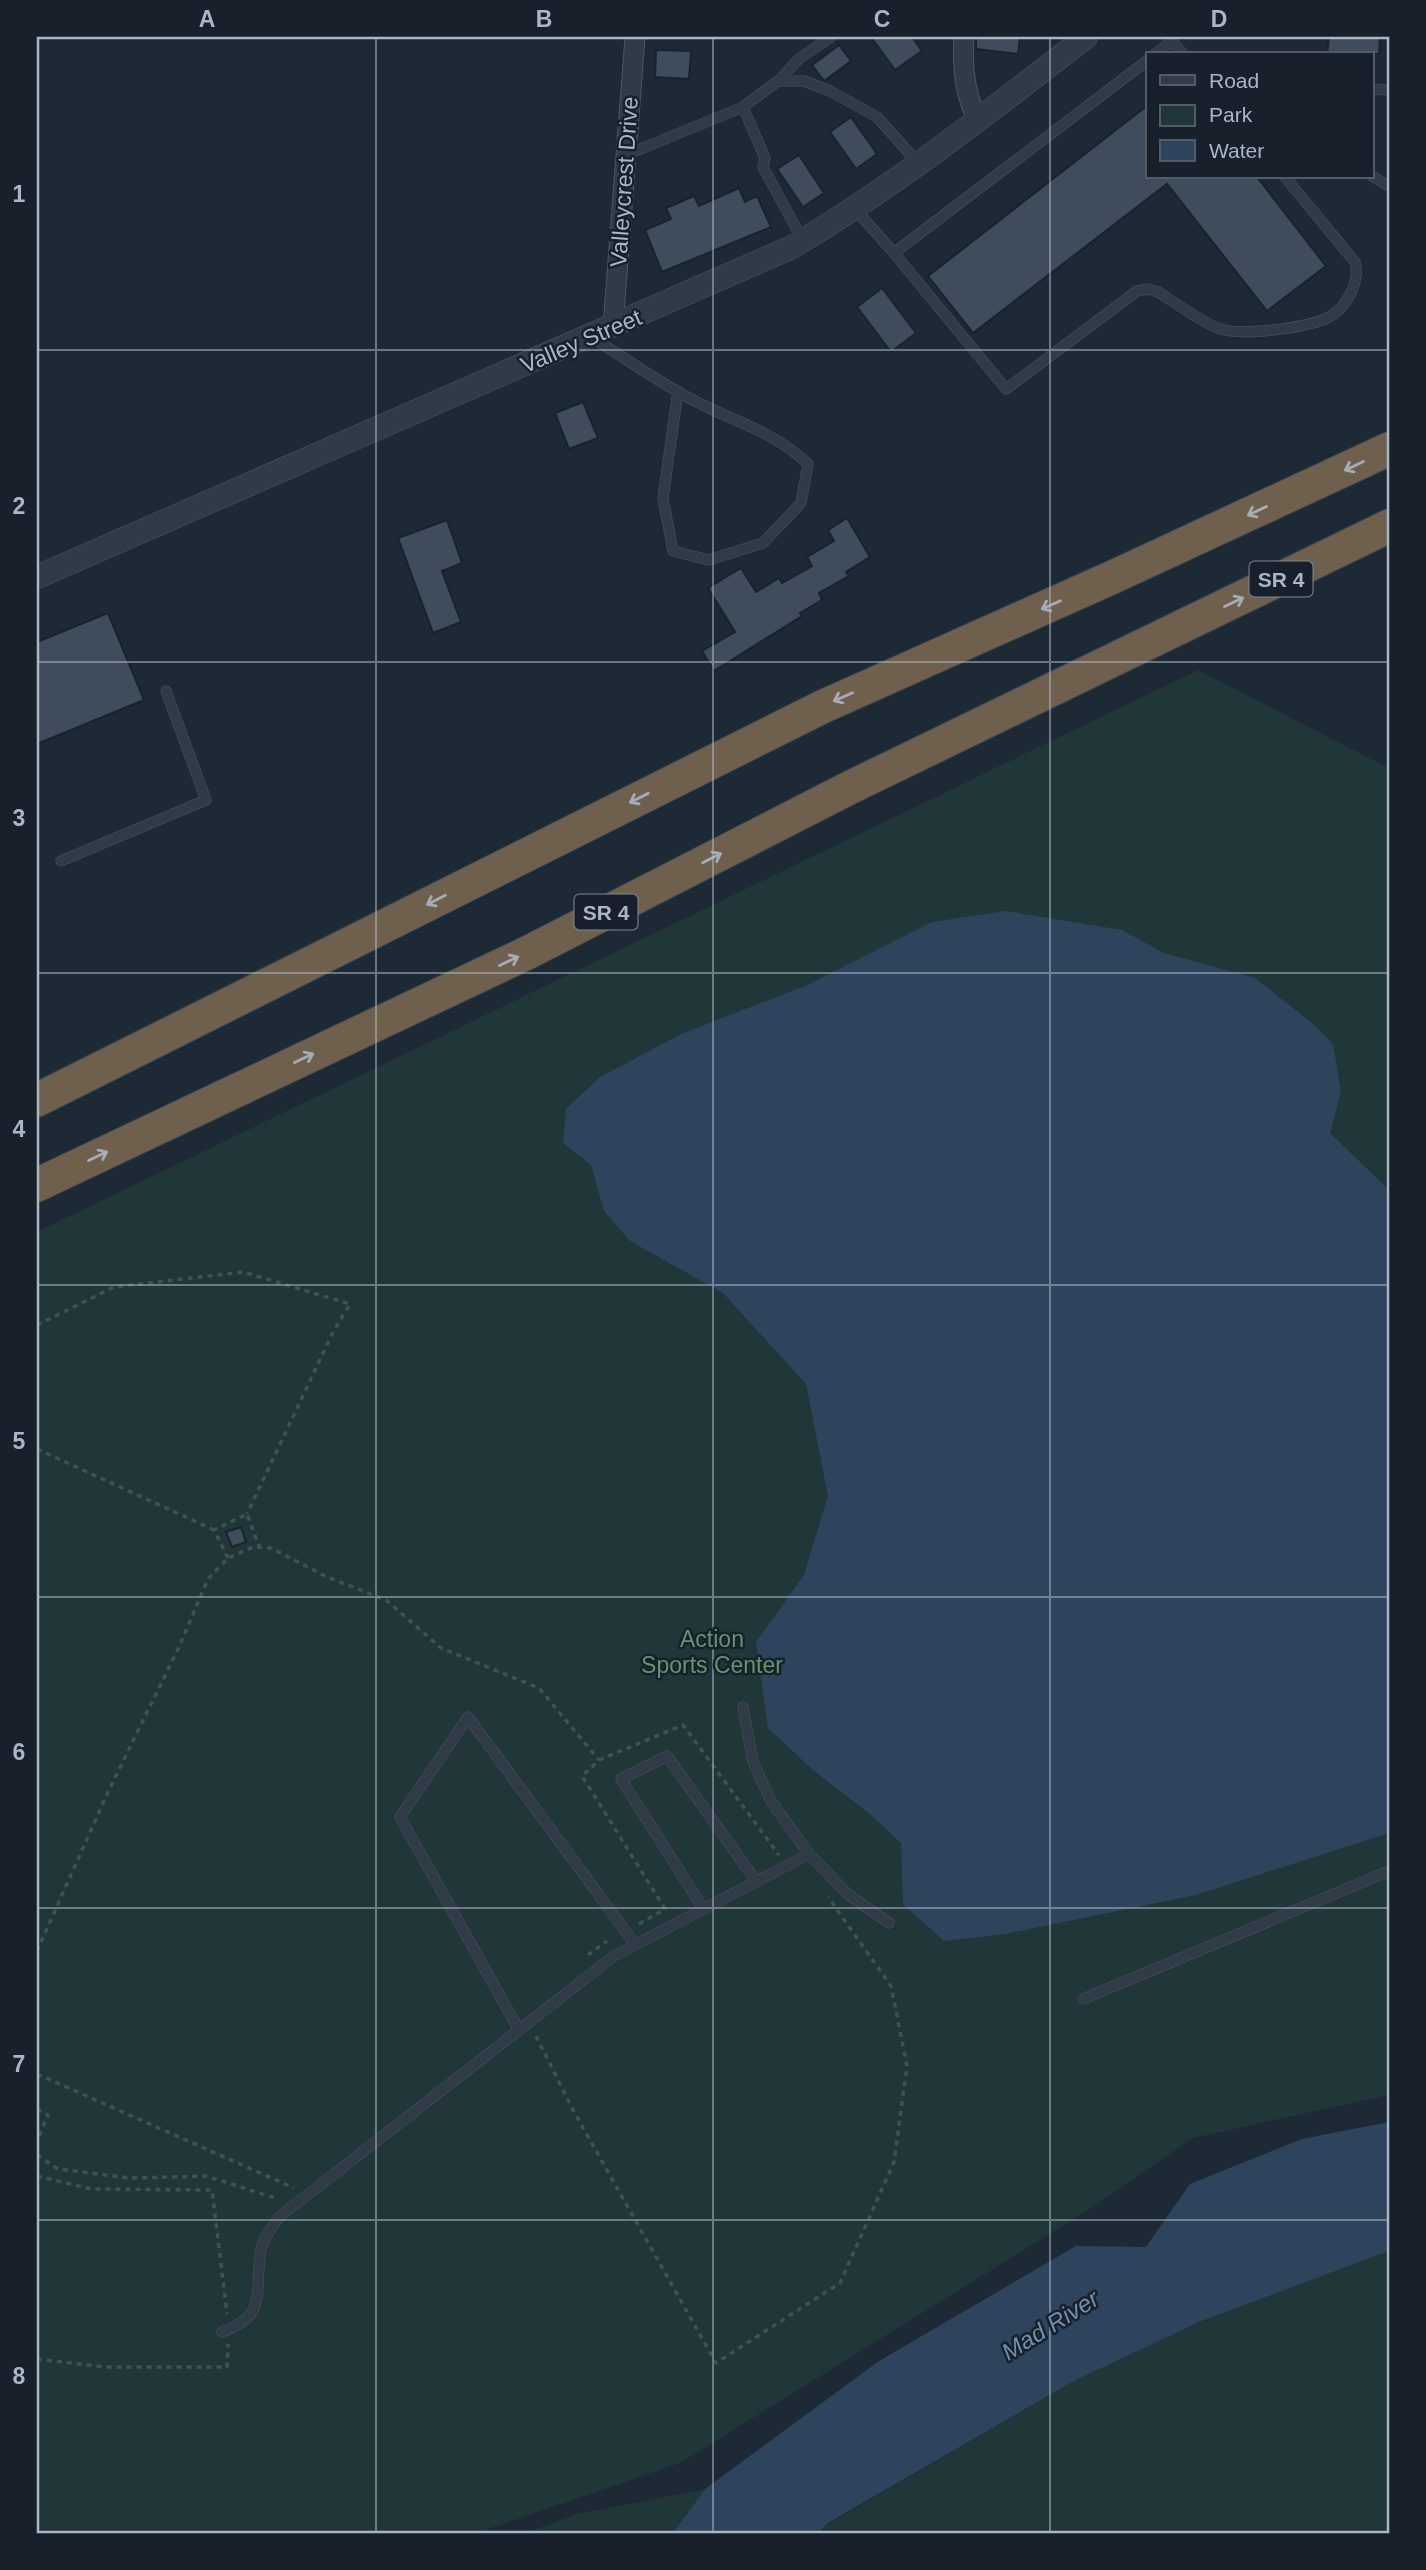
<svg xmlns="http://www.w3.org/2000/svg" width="1426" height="2570" font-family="Helvetica,sans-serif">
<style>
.green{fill:#203638}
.water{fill:#2e445d}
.building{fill:#3e4c5c;stroke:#19222d;stroke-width:2}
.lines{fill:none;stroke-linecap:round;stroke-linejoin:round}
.service-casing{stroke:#4c5662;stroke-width:11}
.minor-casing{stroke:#4c5662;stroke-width:21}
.tertiary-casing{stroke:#4c5662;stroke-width:24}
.motorway-casing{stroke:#3c4651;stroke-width:35}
.path{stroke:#3d5355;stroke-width:3.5;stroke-dasharray:5 5;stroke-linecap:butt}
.service{stroke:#313b47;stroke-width:10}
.minor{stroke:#313b47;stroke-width:19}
.tertiary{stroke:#313b47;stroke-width:23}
.motorway{stroke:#6e604d;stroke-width:33}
.oneway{stroke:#a5adb9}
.grid{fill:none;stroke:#abb6c5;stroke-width:2;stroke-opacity:0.55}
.labels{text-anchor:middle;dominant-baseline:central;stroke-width:5;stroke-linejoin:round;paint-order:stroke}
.shield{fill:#17202b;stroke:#7f8997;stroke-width:2}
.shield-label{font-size:21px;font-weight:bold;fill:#abb6c5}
.street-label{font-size:23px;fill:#abb6c5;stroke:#17202b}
.park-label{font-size:23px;fill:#62966b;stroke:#17202b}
.water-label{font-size:24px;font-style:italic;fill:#718eaf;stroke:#17202b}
.neatline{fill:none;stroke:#abb6c5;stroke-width:2.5}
.grid-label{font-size:23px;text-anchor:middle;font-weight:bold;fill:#abb6c5}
</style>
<rect width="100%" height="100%" fill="#1e2936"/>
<g class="green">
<polygon points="1198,670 1389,768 1389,2095 1193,2138 1088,2210 680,2463 477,2533 37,2533 37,1232"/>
<polygon points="1389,2251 1389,2533 818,2533 828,2524 1072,2382 1199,2322"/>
<polygon points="705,2489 673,2533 526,2533 577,2514"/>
</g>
<g class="water">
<polygon points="1005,911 1122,930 1164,953 1255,978 1312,1023 1333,1044 1341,1092 1330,1133 1389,1190 1389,1833 1196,1895 1005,1934 944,1941 903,1904 901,1843 871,1815 813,1770 768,1728 756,1642 804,1575 828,1496 806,1384 723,1293 630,1241 604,1211 591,1165 563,1143 566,1109 600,1077 681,1034 805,986 932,922"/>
<polygon points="1389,2122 1389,2251 1199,2322 1072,2382 828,2523 818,2533 673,2533 705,2489 879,2361 1076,2246 1146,2247 1190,2184 1302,2139"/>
</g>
<g class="building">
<polygon points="871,37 912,37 922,51 895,70"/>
<polygon points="976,37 1020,37 1018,54 976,49"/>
<polygon points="1329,37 1380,37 1379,54 1327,54"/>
<polygon points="839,45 851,61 824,81 812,65"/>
<polygon points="656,50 691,51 689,79 655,77"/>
<polygon points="1148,105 1148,177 1257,177 1326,266 1267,311 1167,184 973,333 928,276"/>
<polygon points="851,117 877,154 856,169 830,132"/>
<polygon points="799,155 824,193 803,207 777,169"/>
<polygon points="739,188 745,202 757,196 771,227 662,272 645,230 671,219 666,208 694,196 699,206"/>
<polygon points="882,288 916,333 891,352 857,307"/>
<polygon points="583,402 598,438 569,449 555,413"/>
<polygon points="847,518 870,557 846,572 849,576 819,593 822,600 800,613 802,616 714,671 702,651 735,632 708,588 741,568 756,592 779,578 782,583 812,566 807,557 834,541 828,530"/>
<polygon points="447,520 462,563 442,571 461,622 433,633 398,538"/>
<polygon points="108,613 144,700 37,744 37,642"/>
<polygon points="241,1527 246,1542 232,1547 226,1532"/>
</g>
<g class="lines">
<g class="service-casing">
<g id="service">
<polyline points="1172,41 1183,54"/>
<polyline points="1155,54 1172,41 1168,37"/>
<polyline points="778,81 804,81 830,91 877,117 919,164"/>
<polyline points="1372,89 1389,90"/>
<polyline points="743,107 765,158 763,167 802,239"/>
<polyline points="626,155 743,107 778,81 800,58 831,37"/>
<polyline points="1372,176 1389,186"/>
<polyline points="855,209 894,253 1148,60"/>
<path d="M894 253 1006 389 1137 291 1148 289 1158 292C1174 302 1207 326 1224 330 1247 335 1315 328 1334 314 1349 303 1360 279 1355 262L1285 177"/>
<path d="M591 337C627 359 663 386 701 404 740 424 775 432 808 464L801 503 763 543 709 560 673 551 663 498 678 391"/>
<polyline points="61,861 206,800 166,691"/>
<polyline points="743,1707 753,1762 771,1801 809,1854 849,1895 889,1923"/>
<polyline points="703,1908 621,1779 667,1756 756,1881"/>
<polyline points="1083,1999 1389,1871"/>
<polyline points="519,2030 400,1817 468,1717 635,1944"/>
<path d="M222 2332C267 2315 255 2296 260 2256 261 2241 271 2229 279 2217L614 1956 809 1854"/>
</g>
</g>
<g class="minor-casing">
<g id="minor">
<path d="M964 37C962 66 964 94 978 120"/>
<polyline points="613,327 635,37"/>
</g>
</g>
<g class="tertiary-casing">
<path id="tertiary" d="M37 577 790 248C895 186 990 111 1086 37"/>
</g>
<g class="motorway-casing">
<g id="motorway">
<polyline points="37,1100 822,707 1113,577 1389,449"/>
<polyline points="37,1185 527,953 849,788 1389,526"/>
</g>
</g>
<g class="path">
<polyline points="37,1325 114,1287 243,1272 350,1304 333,1332 247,1514"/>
<polyline points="37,1449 214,1530"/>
<polyline points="228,1558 214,1530 247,1514 259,1546"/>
<polyline points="639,1924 665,1909 582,1776 599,1760 683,1725 779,1855"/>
<polyline points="37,1951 108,1792 179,1647 208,1579 228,1558 253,1547 271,1548 327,1577 386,1600 441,1648 539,1688 599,1760"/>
<polyline points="588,1955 607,1941"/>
<polyline points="536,2036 573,2110 716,2363 840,2283 894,2162 907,2066 891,1986 828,1897"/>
<polyline points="37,2074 294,2188"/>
<polyline points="37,2109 48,2115 37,2141"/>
<polyline points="37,2155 58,2169 130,2178 206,2176 278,2199"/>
<polyline points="37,2176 91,2189 212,2190 227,2314"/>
<polyline points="37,2359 106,2367 227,2367 228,2344"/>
</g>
<use href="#service" class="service"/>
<use href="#minor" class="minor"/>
<use href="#tertiary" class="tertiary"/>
<use href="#motorway" class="motorway"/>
</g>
<defs><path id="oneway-shaft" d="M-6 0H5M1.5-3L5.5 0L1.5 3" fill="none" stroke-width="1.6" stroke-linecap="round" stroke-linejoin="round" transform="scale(1.75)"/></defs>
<g class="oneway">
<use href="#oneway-shaft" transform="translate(1354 466) rotate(154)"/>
<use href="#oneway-shaft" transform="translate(1257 511) rotate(155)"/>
<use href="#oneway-shaft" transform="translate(1234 602) rotate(-26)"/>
<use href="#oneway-shaft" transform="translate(1051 605) rotate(156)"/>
<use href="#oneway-shaft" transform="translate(843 697) rotate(156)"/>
<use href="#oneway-shaft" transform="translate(639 798) rotate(153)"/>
<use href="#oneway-shaft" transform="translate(712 858) rotate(-27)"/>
<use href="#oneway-shaft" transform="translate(436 900) rotate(153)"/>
<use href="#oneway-shaft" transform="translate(509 961) rotate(-25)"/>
<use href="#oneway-shaft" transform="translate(304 1058) rotate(-25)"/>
<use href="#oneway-shaft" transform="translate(98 1156) rotate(-26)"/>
</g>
<path class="grid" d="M376 37V2533M713 37V2533M1050 37V2533M37 350H1389M37 662H1389M37 973H1389M37 1285H1389M37 1597H1389M37 1908H1389M37 2220H1389"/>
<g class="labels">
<g class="shield">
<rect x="1249.5" y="561.5" width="63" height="35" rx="5"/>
<rect x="574.5" y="894.5" width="63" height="35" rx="5"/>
</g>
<g class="shield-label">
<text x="1281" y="579">SR 4</text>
<text x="606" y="912">SR 4</text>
</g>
<g class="street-label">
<text transform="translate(624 182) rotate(-86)">Valleycrest Drive</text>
<text transform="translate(581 341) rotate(-23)">Valley Street</text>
</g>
<g class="park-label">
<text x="712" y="1639">Action<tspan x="712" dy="26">Sports Center</tspan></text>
</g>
<g class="water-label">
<text transform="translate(1050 2325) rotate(-32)">Mad River</text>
</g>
</g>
<rect width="1426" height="2570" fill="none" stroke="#17202b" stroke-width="77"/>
<rect x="1146" y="52" width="228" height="126" fill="#17202b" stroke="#525c69" stroke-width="2"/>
<rect x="1160" y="75" width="35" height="10" fill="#313b47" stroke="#525c69" stroke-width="2"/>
<text x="1209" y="88" font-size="21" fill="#abb6c5">Road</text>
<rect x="1160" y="105" width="35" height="21" fill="#203638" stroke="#525c69" stroke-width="2"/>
<text x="1209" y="122" font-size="21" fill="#abb6c5">Park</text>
<rect x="1160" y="140" width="35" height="21" fill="#2e445d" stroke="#525c69" stroke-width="2"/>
<text x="1209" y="158" font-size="21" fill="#abb6c5">Water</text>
<rect x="38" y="38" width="1350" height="2494" class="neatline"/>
<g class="grid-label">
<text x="207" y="27">A</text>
<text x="544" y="27">B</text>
<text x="882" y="27">C</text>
<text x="1219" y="27">D</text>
<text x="19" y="202">1</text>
<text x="19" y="514">2</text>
<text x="19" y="826">3</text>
<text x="19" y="1137">4</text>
<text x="19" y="1449">5</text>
<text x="19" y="1760">6</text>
<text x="19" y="2072">7</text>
<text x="19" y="2384">8</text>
</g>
</svg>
